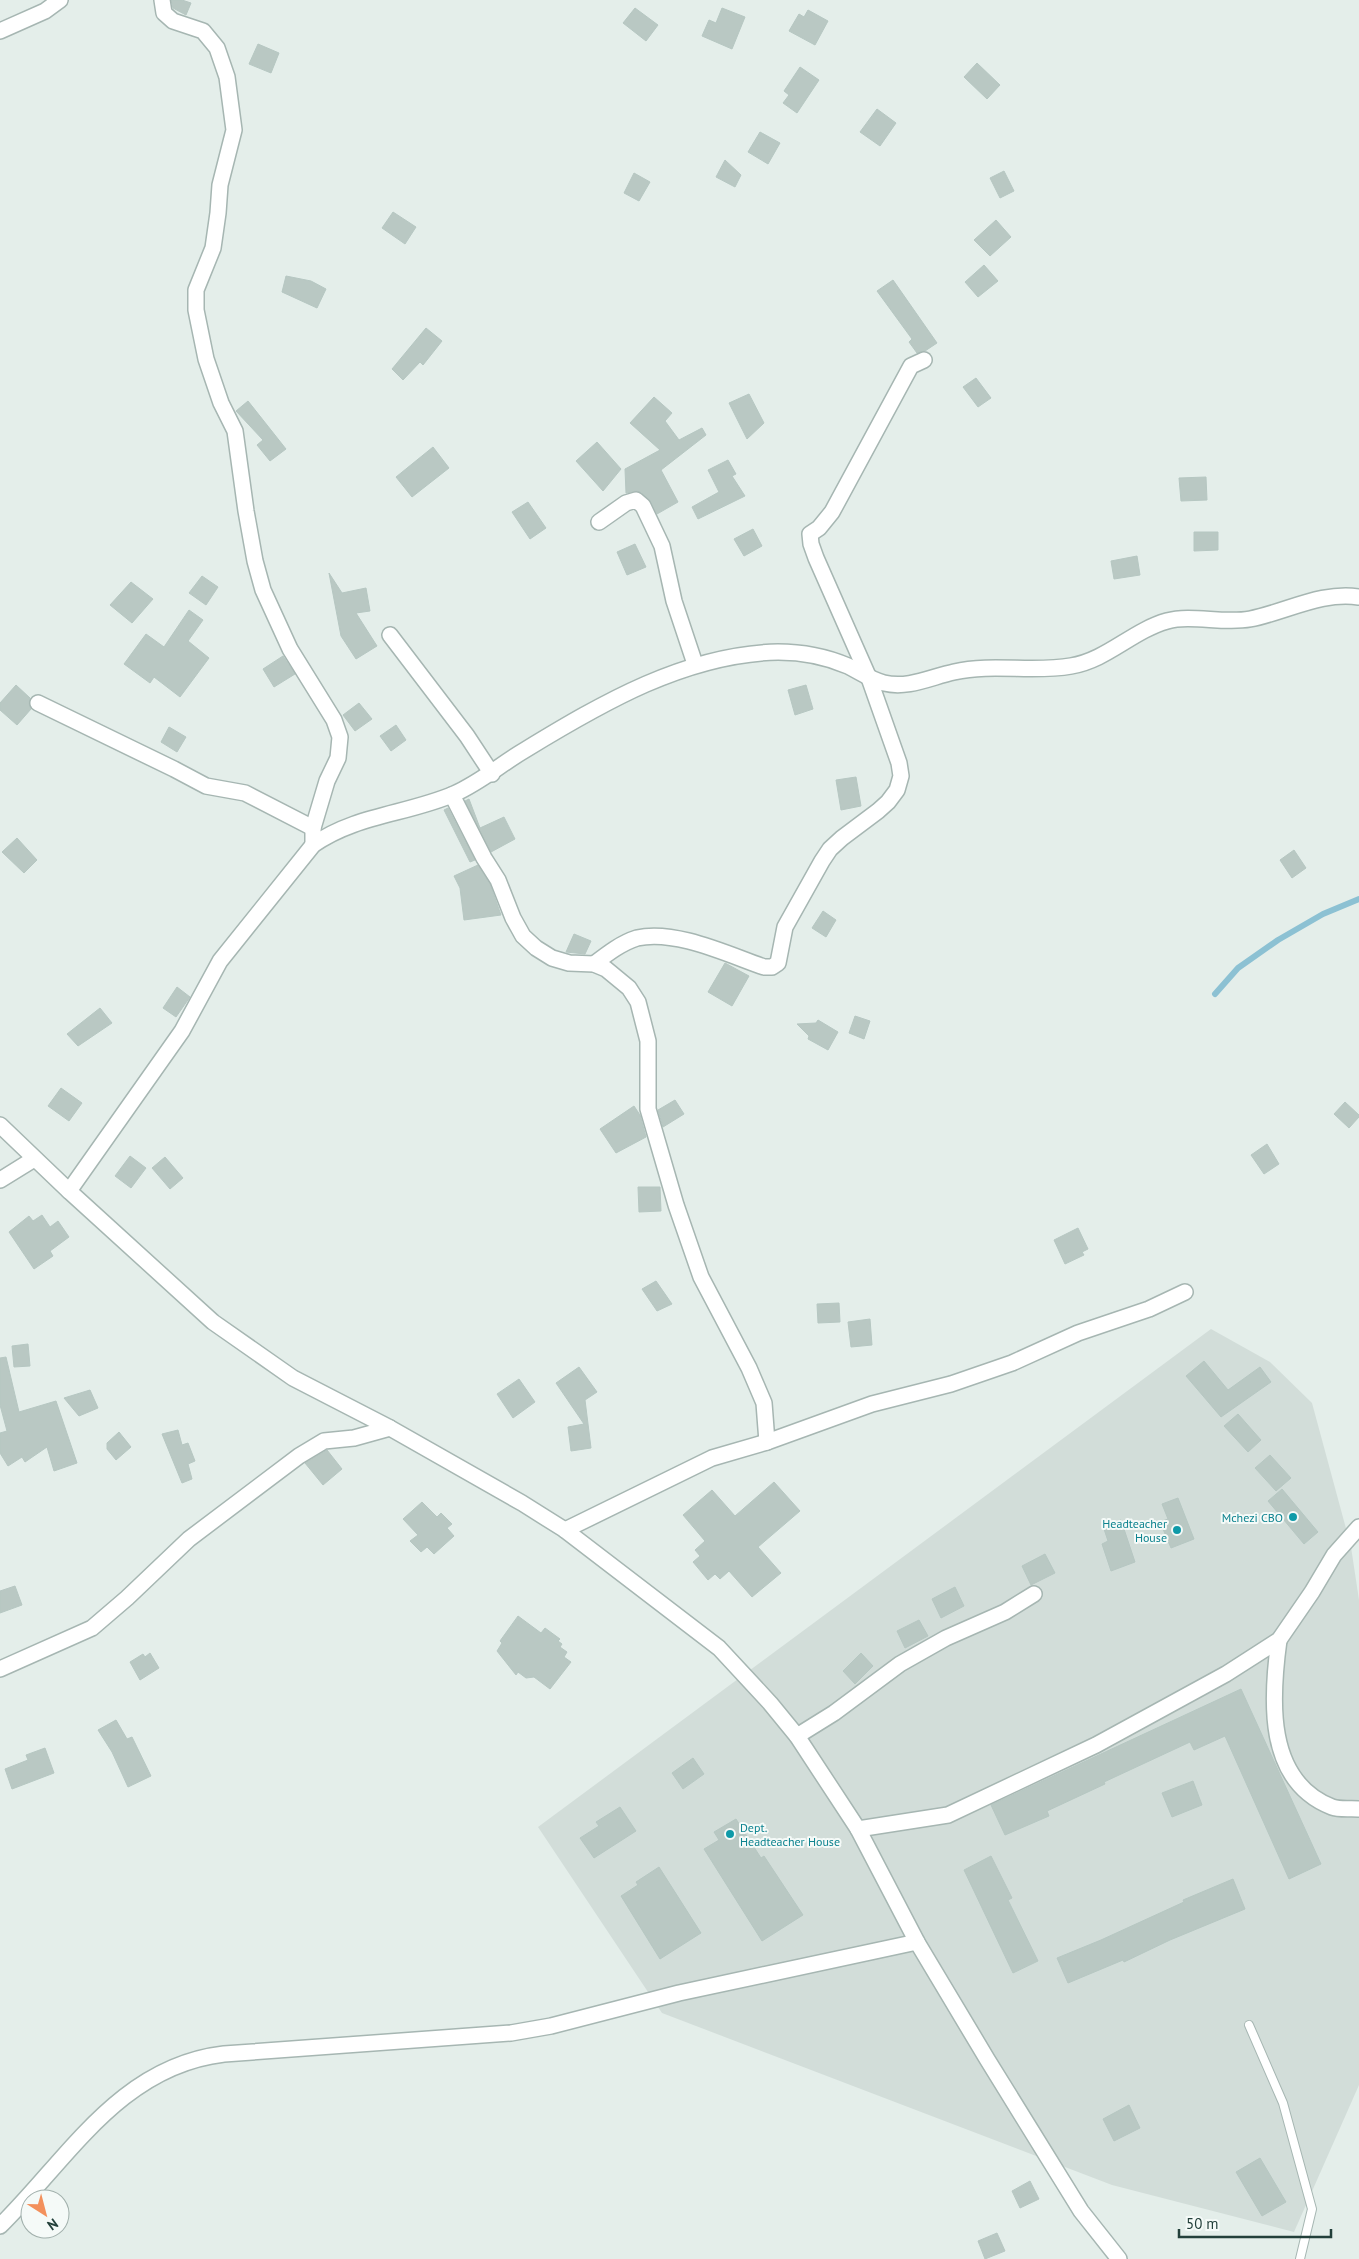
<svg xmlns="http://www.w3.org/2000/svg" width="1359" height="2259" font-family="'PT Sans',sans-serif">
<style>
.built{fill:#d2ddd9}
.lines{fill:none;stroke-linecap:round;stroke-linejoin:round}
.stream{stroke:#8cc1d3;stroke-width:6}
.building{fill:#b9c8c3;stroke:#b6c7c2}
.service-casing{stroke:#a6b6b2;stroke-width:10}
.minor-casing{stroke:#a6b6b2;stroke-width:18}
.tertiary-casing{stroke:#a6b6b2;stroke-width:18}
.service{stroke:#fff;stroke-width:8}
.minor{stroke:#fff;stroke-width:15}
.tertiary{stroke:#fff;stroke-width:15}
.culture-dot{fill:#0f9aa8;stroke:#f5faf8;stroke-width:2}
.labels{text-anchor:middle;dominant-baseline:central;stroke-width:4;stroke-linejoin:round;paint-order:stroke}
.culture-label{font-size:12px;fill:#0d838f;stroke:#f5faf8;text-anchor:end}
</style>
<rect width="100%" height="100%" fill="#e4eeea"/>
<polygon class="built" points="1211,1329 1270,1362 1312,1403 1351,1547 1359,1600 1359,2085 1294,2232 1112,2185 662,2013 538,1827"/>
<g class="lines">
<polyline class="stream" points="1215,994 1238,968 1278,940 1323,914 1359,899"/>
</g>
<g class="building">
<polygon points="171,0 182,0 191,3 186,15 173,8"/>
<polygon points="635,8 658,25 646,41 623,23"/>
<polygon points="722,8 745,17 732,49 702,36 709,20 716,23"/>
<polygon points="808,10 828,21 815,45 789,31 799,14 804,17"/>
<polygon points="258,44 279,53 271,73 249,64"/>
<polygon points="977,63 1000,85 987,99 964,77"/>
<polygon points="800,67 819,80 797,113 783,103 789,95 784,91"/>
<polygon points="877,109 896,123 880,146 860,132"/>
<polygon points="760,132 780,143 768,164 748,152"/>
<polygon points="725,160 741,175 735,187 716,177"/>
<polygon points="1004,171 1014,191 1000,198 990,178"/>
<polygon points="634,173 650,182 639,201 624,193"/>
<polygon points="393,212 416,227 405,244 382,228"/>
<polygon points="996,220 1011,237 990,256 974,240"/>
<polygon points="984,265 998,281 978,297 965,282"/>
<polygon points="286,276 311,281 326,289 317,308 282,292"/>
<polygon points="893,280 937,343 925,351 917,353 909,342 912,339 877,291"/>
<polygon points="426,328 442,341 423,365 420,362 403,380 392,369"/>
<polygon points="976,378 991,398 978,407 963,387"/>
<polygon points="749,394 764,423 747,439 729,403"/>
<polygon points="654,397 672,413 665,421 679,440 702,428 706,435 661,470 678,502 657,514 651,502 642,493 637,491 626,493 625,469 660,450 630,423"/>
<polygon points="248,401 286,449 270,461 257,445 263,440 236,411"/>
<polygon points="597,442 621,469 603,491 576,461"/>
<polygon points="433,447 449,468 412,497 396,477"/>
<polygon points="728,460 736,474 732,476 745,496 698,519 692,507 719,492 708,470"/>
<polygon points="1206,477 1207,500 1181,501 1179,478"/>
<polygon points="528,502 546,528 530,539 512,512"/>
<polygon points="753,529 762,546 744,556 734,539"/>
<polygon points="1194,532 1218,532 1218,550 1194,551"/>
<polygon points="635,544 646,567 627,575 617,552"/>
<polygon points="1137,556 1140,575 1114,579 1111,561"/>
<polygon points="329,573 342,593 366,588 370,611 356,613 377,646 356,659 341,636"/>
<polygon points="202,576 218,587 206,605 189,593"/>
<polygon points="131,582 153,599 132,623 110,605"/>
<polygon points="189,610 203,620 188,641 209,658 180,697 154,677 150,683 124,664 146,634 164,647"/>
<polygon points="283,656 295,674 274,687 263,669"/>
<polygon points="16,685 30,698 29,704 31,709 17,725 0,710 0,703"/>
<polygon points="806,685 813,709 795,715 788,690"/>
<polygon points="359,703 372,719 355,731 343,715"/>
<polygon points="396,725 406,740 391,751 380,736"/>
<polygon points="169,727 186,737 177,752 161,742"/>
<polygon points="856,777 861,806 841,810 836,780"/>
<polygon points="469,799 480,828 504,817 515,839 491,852 465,801"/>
<polygon points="448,808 475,860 470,862 444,810"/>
<polygon points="17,838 37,860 24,873 2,852"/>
<polygon points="1294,850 1306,868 1292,878 1280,860"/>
<polygon points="478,865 490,884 501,915 464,920 460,888 454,876"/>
<polygon points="823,911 836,920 826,937 812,928"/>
<polygon points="574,934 591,941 585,954 566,952"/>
<polygon points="725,963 749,976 732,1006 708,992"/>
<polygon points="177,987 190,997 176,1017 163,1008"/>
<polygon points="100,1008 112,1023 78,1046 67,1034"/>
<polygon points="855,1016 870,1021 864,1039 849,1033"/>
<polygon points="818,1020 838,1032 828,1050 808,1039 809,1036 797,1024 816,1023"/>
<polygon points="61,1088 82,1103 69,1121 48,1106"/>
<polygon points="675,1100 684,1114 663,1127 658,1110"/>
<polygon points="1345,1102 1359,1115 1359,1117 1349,1128 1334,1114"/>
<polygon points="634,1106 640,1115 646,1137 616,1153 600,1129"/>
<polygon points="1267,1144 1279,1164 1264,1174 1251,1155"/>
<polygon points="130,1156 146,1168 131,1188 115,1176"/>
<polygon points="165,1157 183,1178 170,1189 152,1168"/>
<polygon points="638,1187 660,1187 661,1211 639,1212"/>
<polygon points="42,1215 50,1227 58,1221 69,1237 50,1251 53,1256 34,1269 9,1232 29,1216 33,1221"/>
<polygon points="1078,1228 1088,1249 1082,1252 1084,1255 1065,1264 1054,1240"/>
<polygon points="656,1281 672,1304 657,1311 642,1289"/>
<polygon points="839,1303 840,1322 818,1323 817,1304"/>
<polygon points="870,1319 872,1345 851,1347 848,1322"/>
<polygon points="28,1344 30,1366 14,1367 12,1346"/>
<polygon points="6,1357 19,1412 56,1401 77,1463 54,1471 47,1447 25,1462 22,1457 8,1466 0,1453 0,1433 7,1431 0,1405 0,1358"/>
<polygon points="1204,1361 1228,1390 1260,1367 1271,1382 1221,1417 1186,1376"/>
<polygon points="579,1367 597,1392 585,1400 591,1448 571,1451 568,1427 584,1424 556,1383"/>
<polygon points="519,1379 535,1402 513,1418 497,1394"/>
<polygon points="90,1390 98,1408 79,1416 64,1398"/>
<polygon points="1238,1414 1261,1440 1248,1452 1224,1426"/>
<polygon points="178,1430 182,1445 188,1443 195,1461 188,1464 192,1479 182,1483 162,1434"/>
<polygon points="119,1432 131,1447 116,1460 107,1449 107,1443"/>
<polygon points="327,1450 342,1469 323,1485 305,1463"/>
<polygon points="1270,1455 1291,1478 1276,1491 1255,1468"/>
<polygon points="774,1482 800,1511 758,1547 781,1573 752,1597 729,1571 720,1579 715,1574 708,1580 693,1562 700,1556 695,1550 705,1541 683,1515 712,1490 735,1516"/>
<polygon points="1282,1489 1318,1532 1304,1544 1268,1501"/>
<polygon points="1178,1498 1194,1539 1171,1548 1160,1522 1168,1519 1162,1504"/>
<polygon points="422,1502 437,1517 441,1513 452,1524 447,1528 454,1536 434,1554 427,1547 421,1552 410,1541 418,1535 403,1519"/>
<polygon points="1121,1520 1135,1562 1111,1571 1102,1544 1108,1541 1103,1526"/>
<polygon points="1045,1554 1055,1573 1031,1585 1022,1566"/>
<polygon points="15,1586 22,1605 0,1613 0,1591"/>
<polygon points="955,1587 964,1606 941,1618 932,1599"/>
<polygon points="518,1616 541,1633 545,1628 560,1639 558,1641 562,1644 560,1647 567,1652 564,1657 571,1662 550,1689 534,1677 526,1678 518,1672 516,1675 497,1651 502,1643 500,1641"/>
<polygon points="919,1620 928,1636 905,1648 897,1631"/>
<polygon points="150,1653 159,1668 140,1680 130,1662 143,1654 145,1657"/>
<polygon points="861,1653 873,1666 855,1684 843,1671"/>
<polygon points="1241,1689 1321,1864 1289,1879 1225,1736 1194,1750 1190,1742 1104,1782 1105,1784 1047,1811 1049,1816 1005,1835 991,1805"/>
<polygon points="116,1720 127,1739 132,1737 151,1776 128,1787 112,1752 98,1730"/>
<polygon points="45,1748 54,1773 12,1789 5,1769 28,1760 26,1755"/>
<polygon points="693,1758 704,1774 683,1789 672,1773"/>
<polygon points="1193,1781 1202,1805 1172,1817 1162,1793"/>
<polygon points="620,1807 636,1831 594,1858 580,1838 599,1826 596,1822"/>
<polygon points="736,1819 761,1858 764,1856 803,1915 762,1941 704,1849 719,1840 714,1832"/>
<polygon points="991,1856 1012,1898 1008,1900 1038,1961 1013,1973 964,1870"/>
<polygon points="659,1867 701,1933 660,1959 621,1896 638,1885 636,1882"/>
<polygon points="1233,1879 1245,1909 1170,1940 1124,1962 1123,1960 1068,1983 1057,1958 1101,1940 1184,1902 1183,1900"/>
<polygon points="1129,2105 1140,2128 1114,2141 1103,2119"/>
<polygon points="1260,2158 1286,2202 1262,2216 1236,2172"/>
<polygon points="1030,2181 1039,2199 1020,2208 1012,2191"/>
<polygon points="997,2233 1005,2251 985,2259 978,2241"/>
</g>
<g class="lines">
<g class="service-casing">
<polyline id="service" points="1249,2025 1283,2103 1312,2209 1300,2259"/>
</g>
<g class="minor-casing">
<g id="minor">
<polyline points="162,0 164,13 173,21 203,31 217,48 227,77 234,130 220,185 218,213 213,248 196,290 196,310 206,359 221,403 235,431 246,511 255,561 263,590 290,649 334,720 340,737 338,758 327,781 313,828 313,845"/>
<polyline points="0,31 45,11 60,0"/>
<polyline points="599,522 626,503 636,500 643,506 662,546 674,601 695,664"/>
<polyline points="390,635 467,736 492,774"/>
<polyline points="38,703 174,769 206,786 245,793 313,828"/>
<polyline points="452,795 484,858 498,880 513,918 523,936 536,948 552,958 569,963 594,964 606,969 629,988 638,1002 648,1041 648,1109 676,1205 701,1277 749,1368 764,1403 767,1442"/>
<path d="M594 964C607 954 621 943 637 938 675 929 729 955 764 967H772L778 963 785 927 822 861 830 849 842 838 878 811 888 802 897 790 901 776 899 763 869 678 816 558 811 544 810 534 819 528 832 512 911 366 924 360"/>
<polyline points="0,1180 34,1159"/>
<path d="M69 1191 182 1031 220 961 313 845C355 815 408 814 454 794 481 782 501 764 525 750 602 703 686 654 778 652 802 652 827 657 848 666 860 672 871 680 884 683 908 689 931 677 954 672 993 663 1033 673 1071 666 1107 660 1132 631 1167 621 1191 614 1223 624 1250 619 1286 612 1322 591 1359 597"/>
<polyline points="565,1530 712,1458 767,1442 872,1404 951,1384 1012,1363 1078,1333 1149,1309 1185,1292"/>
<path d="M1279 1640C1271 1698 1265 1781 1332 1807 1340 1810 1351 1808 1359 1809"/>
<polyline points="0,1669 92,1628 127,1598 189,1539 299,1456 324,1441 354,1438 390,1428"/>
<polyline points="797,1736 834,1713 900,1664 946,1638 1005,1612 1034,1594"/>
<polyline points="858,1829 948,1815 1096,1745 1226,1674 1279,1640 1312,1592 1334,1555 1359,1527"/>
</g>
</g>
<g class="tertiary-casing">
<g id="tertiary">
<polyline points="0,1125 69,1191 213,1322 293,1378 390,1428 522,1503 565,1530 719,1648 770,1703 797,1736 858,1829 917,1942 987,2059 1081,2211 1119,2259"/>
<path d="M0 2226C68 2159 120 2066 224 2054L511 2033 551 2026 679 1993 917 1942"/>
</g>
</g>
<use href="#service" class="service"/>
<use href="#minor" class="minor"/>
<use href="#tertiary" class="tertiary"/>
</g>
<g class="culture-dot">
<circle cx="1293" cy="1517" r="5"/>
<circle cx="1177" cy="1530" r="5"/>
<circle cx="730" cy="1834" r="5"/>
</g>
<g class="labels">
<g class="culture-label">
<text x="1283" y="1517">Mchezi CBO</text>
<text x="1167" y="1523">Headteacher<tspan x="1167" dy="14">House</tspan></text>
<text x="740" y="1827" text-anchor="start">Dept.<tspan x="740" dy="14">Headteacher House</tspan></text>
</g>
</g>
<g transform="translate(45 2214) rotate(144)"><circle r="24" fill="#f5faf8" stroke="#a1b0ac"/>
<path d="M0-4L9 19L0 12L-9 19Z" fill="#f3905c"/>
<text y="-8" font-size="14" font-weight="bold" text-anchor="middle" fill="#23403b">N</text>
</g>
<path d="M1179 2229v8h152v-8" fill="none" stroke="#23403b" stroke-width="2.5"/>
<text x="1186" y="2229" font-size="15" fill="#23403b" stroke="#f5faf8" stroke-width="4" paint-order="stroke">50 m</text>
</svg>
